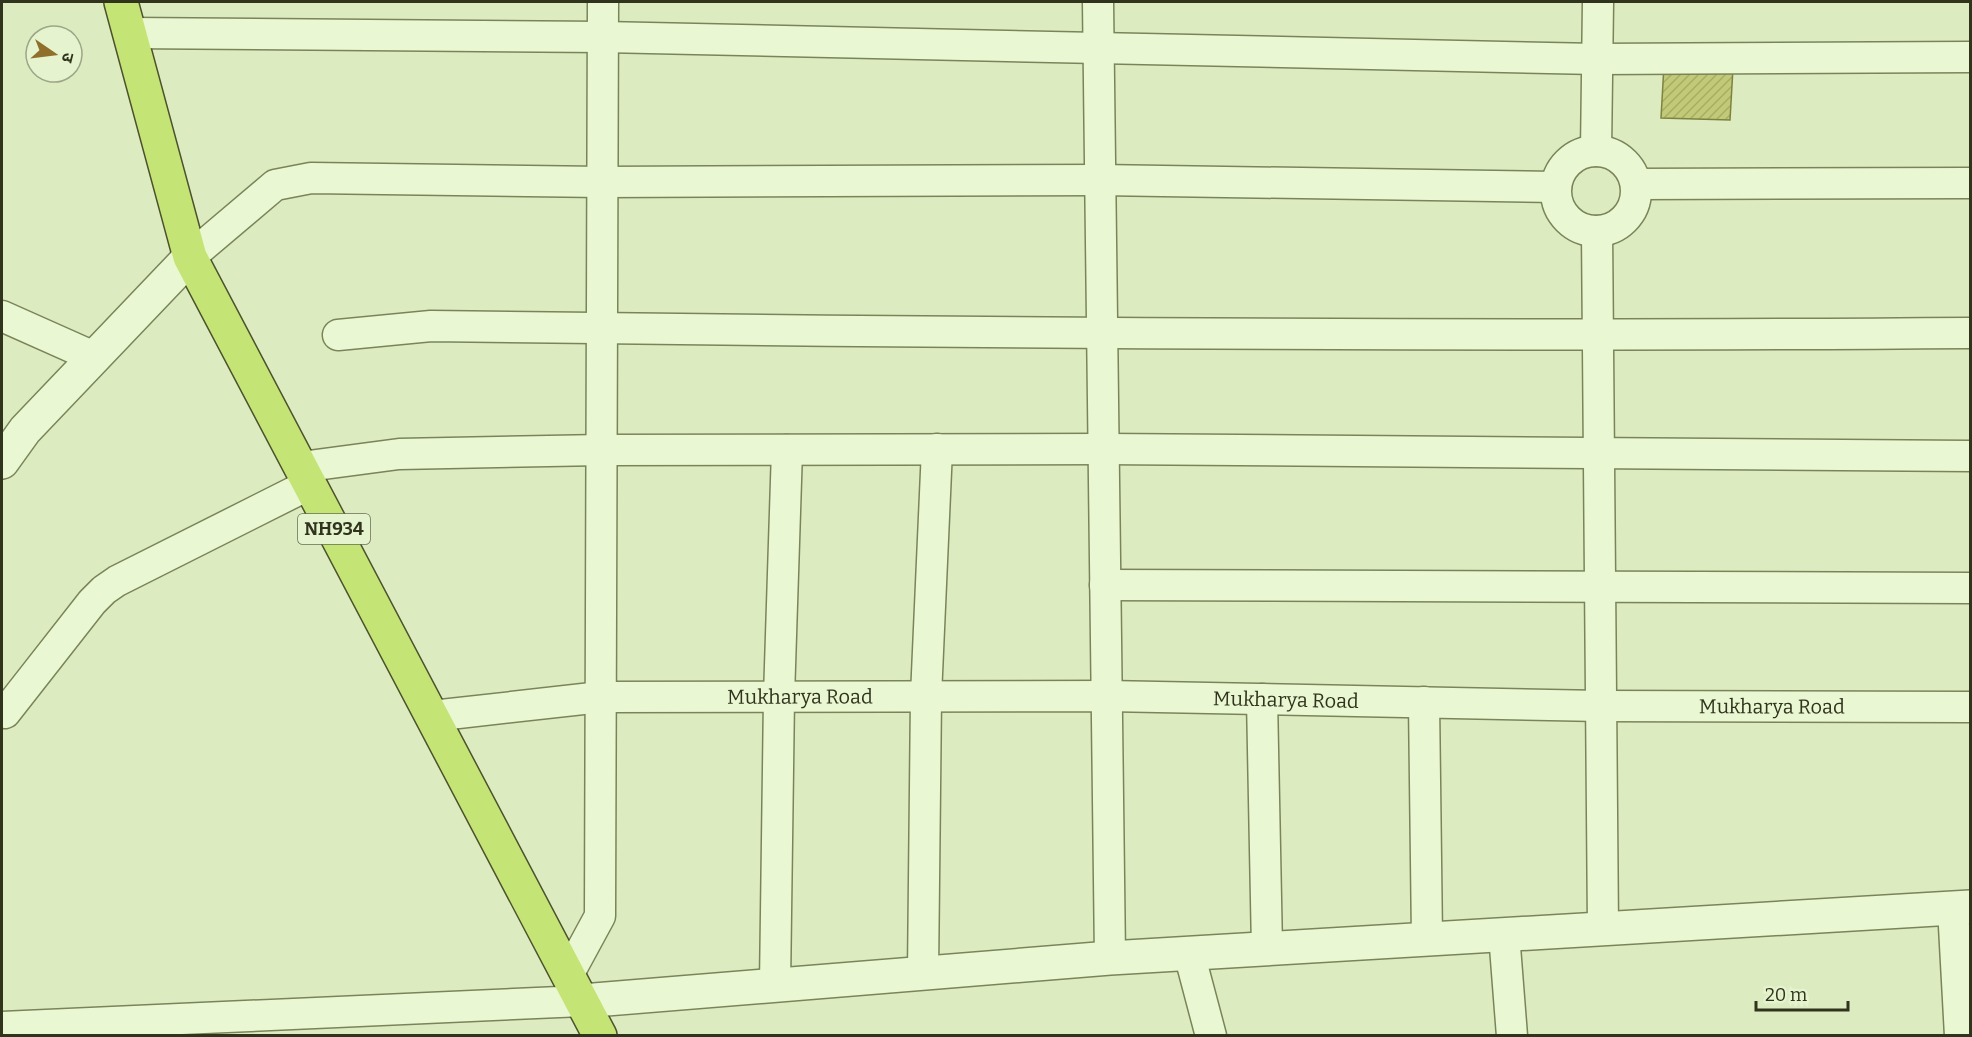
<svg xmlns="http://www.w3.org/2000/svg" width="1972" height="1037" font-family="Bitter,'Noto Sans Devanagari',serif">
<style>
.building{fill:url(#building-hatch);stroke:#7e8240;stroke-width:1.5}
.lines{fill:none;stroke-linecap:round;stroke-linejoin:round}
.minor-casing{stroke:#7b8459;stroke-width:33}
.tertiary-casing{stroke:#7b8459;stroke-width:36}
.trunk-casing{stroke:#4d522d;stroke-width:36}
.minor{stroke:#eaf7d3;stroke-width:30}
.tertiary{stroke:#eaf7d3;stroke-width:33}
.trunk{stroke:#c5e476;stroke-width:33}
.labels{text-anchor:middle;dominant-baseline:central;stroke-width:5;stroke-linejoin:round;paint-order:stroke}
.shield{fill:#e6f3cf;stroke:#676d52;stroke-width:1.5}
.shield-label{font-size:18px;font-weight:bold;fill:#30341d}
.street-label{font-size:20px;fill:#30341d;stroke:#e6f3cf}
</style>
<defs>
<pattern id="building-hatch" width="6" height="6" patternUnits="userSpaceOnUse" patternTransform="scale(1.5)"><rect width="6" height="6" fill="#c2c977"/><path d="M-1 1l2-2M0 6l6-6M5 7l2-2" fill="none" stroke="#a7ad66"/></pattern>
</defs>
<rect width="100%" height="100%" fill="#dcecc0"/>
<polygon class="building" points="1664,65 1733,68 1730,120 1661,118"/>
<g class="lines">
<g class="minor-casing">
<g id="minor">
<polyline points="1098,2 1110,958"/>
<polyline points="130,33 603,37 1597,59 1970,57"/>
<polyline points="1596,151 1598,2"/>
<circle cx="1596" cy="191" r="40"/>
<polyline points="1636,184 1970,183"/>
<polyline points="1597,231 1603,928"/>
<polyline points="190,257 275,185 311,178 602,182 1100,180 1556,187"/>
<polyline points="2,316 94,357"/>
<path d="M338 335 431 326C944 333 1457 337 1970 333"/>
<polyline points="301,467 399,454 602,450 1103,449 1970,456"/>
<polyline points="1105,585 1970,588"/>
<polyline points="1262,699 1267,949"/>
<polyline points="1424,702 1427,939"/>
<polyline points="5,713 92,602 104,590 117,581 310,484"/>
<path id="s1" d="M432 716 601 697 1107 696 1601 706 1970 707"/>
<polyline points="1953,908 1960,1036"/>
<polyline points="1504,934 1512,1036"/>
<polyline points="1189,953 1211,1036"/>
<polyline points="923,973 926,696 937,449"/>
<polyline points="568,975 600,916 603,2"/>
<polyline points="775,985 779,697 787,450"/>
<polyline points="2,1027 582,1001"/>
</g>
</g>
<g class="tertiary-casing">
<g id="tertiary">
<polyline points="2,462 25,430 190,257"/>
<polyline points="582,1001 1110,958 1970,907"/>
</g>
</g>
<g class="trunk-casing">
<polyline id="trunk" points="121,2 190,257 600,1036"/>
</g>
<use href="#minor" class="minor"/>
<use href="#tertiary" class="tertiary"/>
<use href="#trunk" class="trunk"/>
</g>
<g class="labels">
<rect class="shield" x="298" y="514" width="72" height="30" rx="4.5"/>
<g class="shield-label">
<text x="334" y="529">NH934</text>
</g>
<g class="street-label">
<text stroke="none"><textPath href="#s1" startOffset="369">Mukharya Road</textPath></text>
<text stroke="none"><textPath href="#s1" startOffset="855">Mukharya Road</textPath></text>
<text stroke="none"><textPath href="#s1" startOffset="1341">Mukharya Road</textPath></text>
</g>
</g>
<rect width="1972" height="1037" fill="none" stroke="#30341d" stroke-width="6"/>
<g transform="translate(54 54) rotate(104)"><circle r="28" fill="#e6f3cf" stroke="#9da788" stroke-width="1.5"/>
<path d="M0-4.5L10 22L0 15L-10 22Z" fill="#906e2b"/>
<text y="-9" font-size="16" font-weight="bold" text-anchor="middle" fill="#30341d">उ</text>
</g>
<path d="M1756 1001v9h92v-9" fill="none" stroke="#30341d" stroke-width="3"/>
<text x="1765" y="1001" font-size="18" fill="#30341d" stroke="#e6f3cf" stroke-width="4.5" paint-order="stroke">20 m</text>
</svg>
